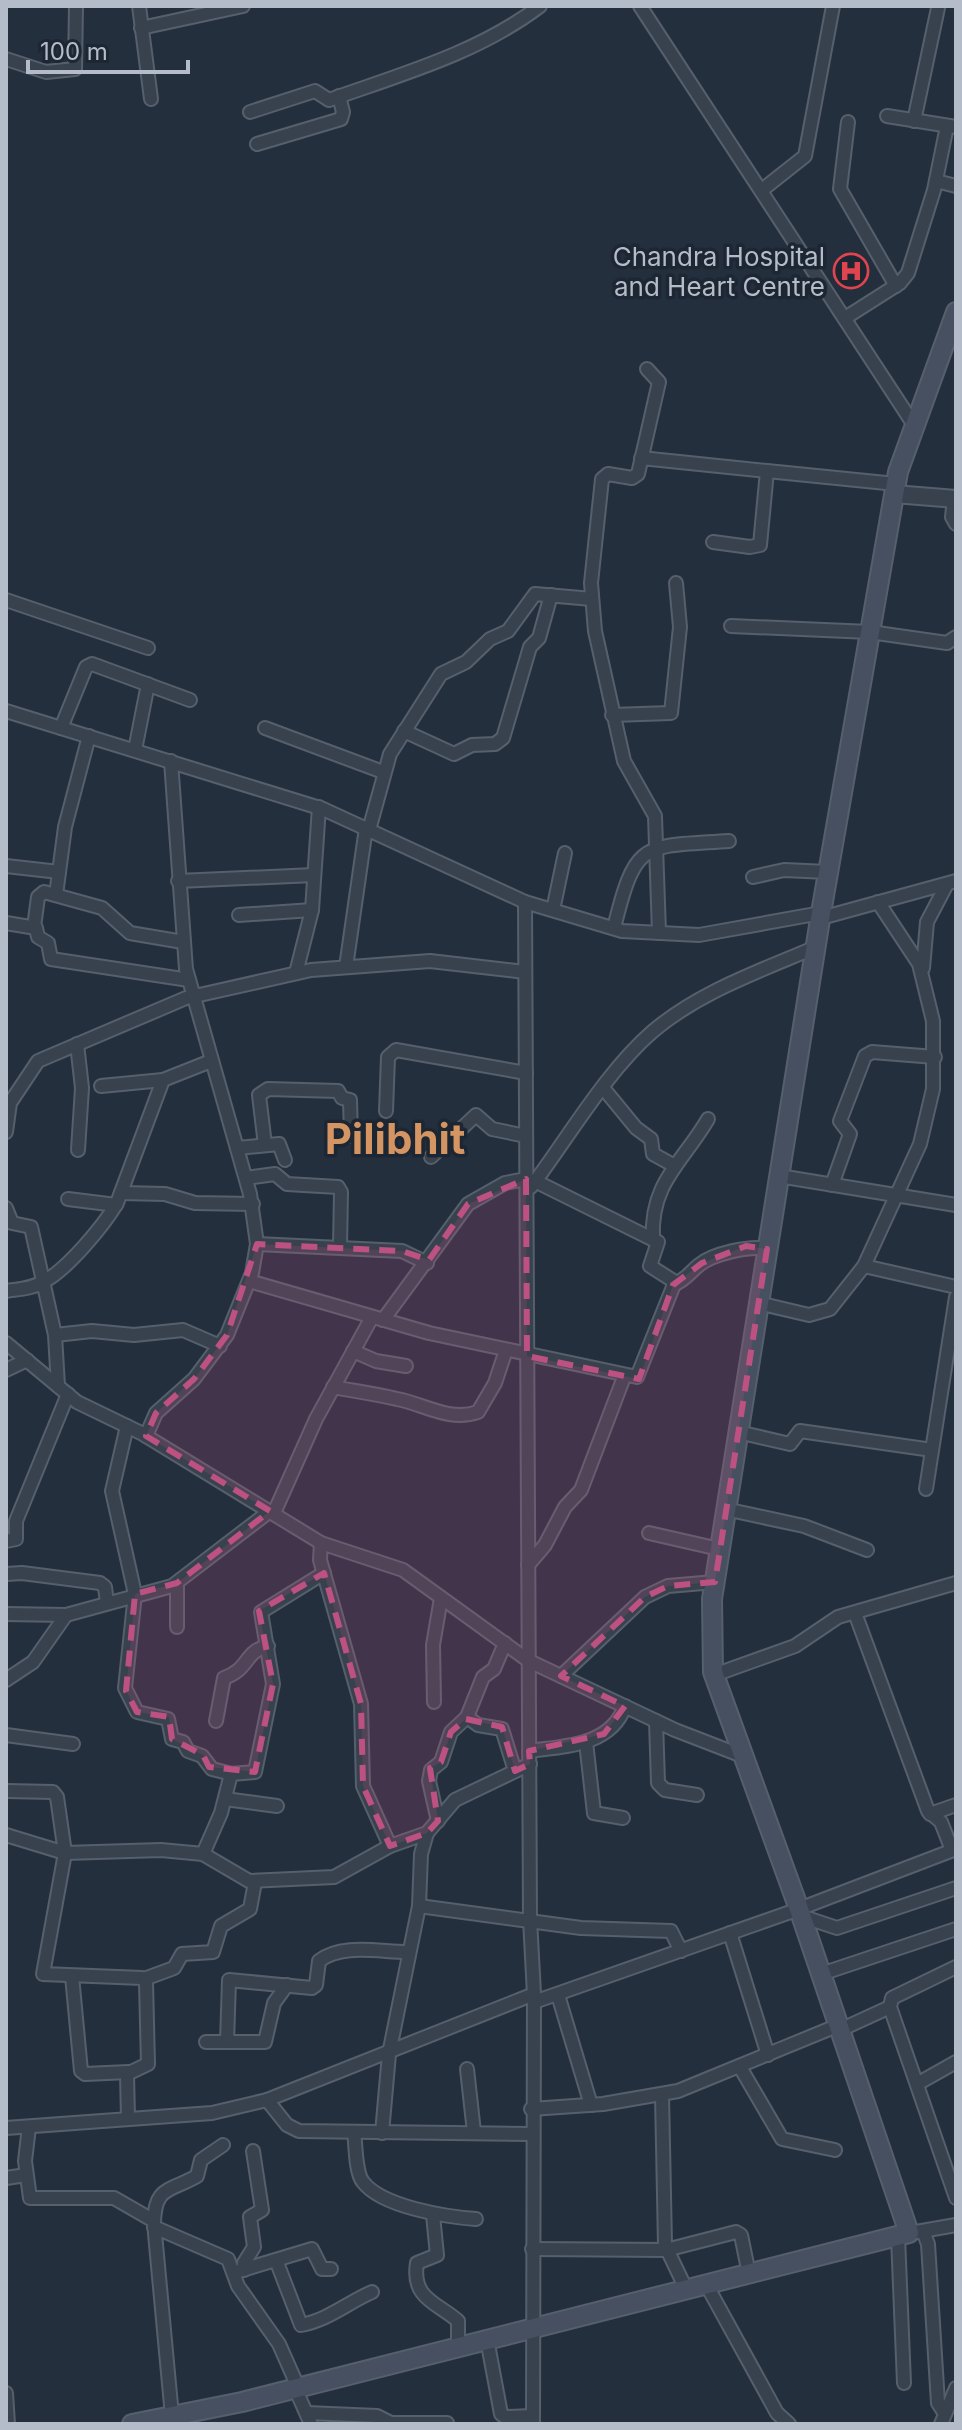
<svg xmlns="http://www.w3.org/2000/svg" width="962" height="2430" font-family="Inter,sans-serif">
<style>
.lines{fill:none;stroke-linecap:round;stroke-linejoin:round}
.minor-casing{stroke:#565f6c;stroke-width:16}
.tertiary-casing{stroke:#565f6c;stroke-width:20}
.secondary-casing{stroke:#565f6c;stroke-width:22}
.minor{stroke:#38414e;stroke-width:12}
.tertiary{stroke:#38414e;stroke-width:16}
.secondary{stroke:#465061;stroke-width:18}
.marked{fill:#bd5182;fill-opacity:0.2;stroke:#bd5182;stroke-width:6;stroke-dasharray:16 10;stroke-linejoin:round}
.labels{text-anchor:middle;dominant-baseline:central;stroke-width:7;stroke-linejoin:round;paint-order:stroke}
.poi-label{font-size:26px;fill:#b4bcc9;stroke:#1d2633;text-anchor:end}
.town-label{font-size:42px;font-weight:bold;fill:#d59563;stroke:#1d2633}
</style>
<rect width="100%" height="100%" fill="#242f3e"/>
<g class="lines">
<g class="minor-casing">
<g id="minor">
<polyline points="139,6 151,99"/>
<polyline points="640,6 914,425"/>
<polyline points="141,28 243,6"/>
<polyline points="6,59 46,72 75,69 76,6"/>
<path d="M250 112 315 91 329 100C402 74 478 53 540 6"/>
<polyline points="887,116 956,127"/>
<polyline points="914,121 938,8"/>
<polyline points="848,122 840,189 896,286"/>
<polyline points="257,144 341,119 343,112 339,96"/>
<polyline points="936,181 956,186"/>
<polyline points="762,190 805,156 833,6"/>
<polyline points="845,318 900,283 908,273 934,190 947,126"/>
<polyline points="647,369 659,382 638,474 632,478 608,474 602,479 591,583 595,631 624,761 655,816 659,933"/>
<polyline points="641,458 767,471 760,545 750,547 713,542"/>
<polyline points="767,471 896,484"/>
<polyline points="954,499 952,517 956,524"/>
<polyline points="6,600 148,648"/>
<polyline points="731,626 870,632 947,643 956,637"/>
<polyline points="6,711 323,809 525,902 622,931 699,935 821,913"/>
<polyline points="612,715 671,713 680,627 676,583"/>
<polyline points="61,728 86,667 92,664 190,700"/>
<polyline points="265,728 383,772"/>
<polyline points="404,731 454,754 472,745 495,744 503,738 530,647 539,638 551,595"/>
<polyline points="135,750 148,684"/>
<polyline points="369,830 390,754 441,674 466,662 490,639 508,631 535,594 592,599"/>
<polyline points="6,866 59,872"/>
<polyline points="753,877 784,870 828,872"/>
<polyline points="178,881 314,875"/>
<polyline points="56,895 65,827 89,736"/>
<polyline points="525,902 530,1919 534,1994 533,2424"/>
<polyline points="553,910 565,853"/>
<polyline points="239,915 312,910"/>
<polyline points="821,918 956,881"/>
<polyline points="6,923 36,928 38,937 48,943 51,959 189,980"/>
<polyline points="34,927 38,897 44,892 102,908 130,933 183,942"/>
<path d="M614 928C636 839 642 847 729 841"/>
<polyline points="346,967 366,828"/>
<polyline points="923,968 927,922 947,884"/>
<polyline points="296,973 312,910 319,807"/>
<polyline points="77,1044 82,1088 78,1150"/>
<polyline points="101,1086 163,1080"/>
<polyline points="604,1089 636,1128 651,1139 653,1154 673,1165"/>
<polyline points="386,1111 388,1057 396,1050 526,1073"/>
<polyline points="6,1132 10,1103 38,1061 186,998 311,970 430,961 525,972"/>
<polyline points="265,1145 259,1095 268,1089 338,1091 342,1098 350,1100 351,1136"/>
<polyline points="237,1148 279,1144 285,1160"/>
<polyline points="431,1157 476,1115 492,1129 526,1136"/>
<polyline points="779,1176 956,1205"/>
<polyline points="246,1178 275,1174 287,1184 338,1187 341,1192 340,1247"/>
<polyline points="832,1185 850,1134 840,1121 865,1056 872,1052 935,1057"/>
<path d="M531 1187C568 1138 606 1072 652 1032 699 992 760 971 816 947"/>
<polyline points="121,1193 165,1194 195,1203 253,1204"/>
<polyline points="68,1199 116,1205"/>
<polyline points="6,1208 12,1223 31,1227 55,1335 58,1386"/>
<path d="M653 1238C650 1183 683 1162 708 1119"/>
<polyline points="257,1244 402,1251 427,1263"/>
<polyline points="864,1266 956,1287"/>
<polyline points="249,1281 429,1333 637,1377 675,1282 650,1266 658,1242 535,1181"/>
<path d="M673 1285C686 1280 689 1273 699 1265 712 1254 750 1245 767 1249"/>
<path d="M6 1291C19 1289 31 1289 43 1282 67 1270 104 1225 117 1203L163 1080 211 1061"/>
<polyline points="758,1303 809,1315 830,1309 864,1266 920,1144 933,1089 933,1021 919,964 878,902"/>
<polyline points="383,1320 468,1204 505,1183 526,1179"/>
<polyline points="55,1335 92,1331 134,1335 183,1330 220,1346"/>
<polyline points="6,1343 77,1402 141,1433 321,1543 403,1570 529,1661 675,1730 745,1757"/>
<polyline points="353,1351 376,1361 406,1366"/>
<polyline points="6,1370 27,1360"/>
<path d="M333 1387C354 1391 376 1394 397 1399 424 1404 449 1422 478 1412L495 1383 506 1350"/>
<polyline points="127,1426 112,1491 135,1594 125,1688 137,1712 168,1719 172,1739 183,1742 188,1751 202,1756 212,1769 232,1774"/>
<polyline points="738,1432 790,1444 800,1431 932,1450"/>
<polyline points="146,1436 156,1413 194,1379 227,1335 252,1273 257,1244 250,1194 186,969 171,761"/>
<polyline points="926,1489 956,1297"/>
<polyline points="725,1509 804,1526 867,1550"/>
<polyline points="274,1513 316,1419 372,1317"/>
<polyline points="649,1533 719,1549"/>
<polyline points="6,1541 16,1539 16,1521 68,1394"/>
<polyline points="321,1543 320,1560 361,1704 363,1786 390,1846"/>
<polyline points="528,1565 545,1545 565,1507 581,1490 624,1377"/>
<polyline points="6,1574 22,1573 100,1583 105,1587 107,1603"/>
<polyline points="177,1583 177,1627"/>
<polyline points="855,1613 928,1811 941,1822 952,1850"/>
<polyline points="6,1614 66,1615 172,1586 270,1511"/>
<polyline points="714,1675 795,1646 838,1617 956,1583"/>
<polyline points="561,1676 645,1597 668,1586 715,1582"/>
<polyline points="6,1680 33,1662 66,1615"/>
<polyline points="434,1702 433,1645 441,1598"/>
<polyline points="467,1717 478,1725 502,1729 515,1771"/>
<path d="M216 1721 224 1678C250 1669 244 1651 268 1646"/>
<polyline points="656,1721 658,1783 665,1790 697,1795"/>
<polyline points="6,1735 73,1744"/>
<polyline points="586,1742 594,1813 623,1818"/>
<path d="M529 1751C565 1746 611 1746 625 1706"/>
<polyline points="6,1791 53,1792 57,1797 65,1853 43,1974 142,1978 146,1982 148,2064 127,2074 128,2118"/>
<polyline points="225,1799 277,1806"/>
<polyline points="930,1814 956,1805"/>
<polyline points="438,1821 429,1781 431,1770 441,1762 451,1732 467,1717 483,1677 494,1669 505,1643"/>
<polyline points="6,1835 65,1853 161,1850 203,1854 249,1881 334,1877 390,1846 427,1833 455,1800 530,1764"/>
<polyline points="203,1854 221,1813 231,1774 255,1772 273,1684 261,1612 324,1573"/>
<polyline points="419,1906 581,1928 671,1931 681,1951"/>
<polyline points="801,1916 837,1928 956,1888"/>
<polyline points="730,1933 768,2055"/>
<polyline points="956,1967 892,1998 890,2007 956,2198"/>
<polyline points="821,1974 956,1929"/>
<polyline points="72,1976 81,2071 85,2074 129,2072"/>
<polyline points="144,1979 174,1968 182,1954 213,1952 221,1926 250,1909 255,1882"/>
<polyline points="558,1995 591,2105"/>
<polyline points="534,2002 799,1909 956,1849"/>
<polyline points="840,2030 890,2007"/>
<polyline points="206,2042 265,2042 274,2003 287,1985"/>
<path d="M227 2042 229 1980 312 1988 316 1985 319 1961C341 1943 380 1952 407 1952"/>
<polyline points="740,2067 782,2139 835,2150"/>
<polyline points="467,2069 474,2132"/>
<polyline points="917,2084 956,2062"/>
<polyline points="662,2095 665,2245 686,2289"/>
<polyline points="267,2100 287,2125 299,2131 531,2134"/>
<polyline points="531,2109 603,2104 678,2091 839,2025"/>
<polyline points="29,2127 25,2161 30,2198 114,2198 154,2221"/>
<polyline points="6,2128 212,2113 267,2100 534,1994"/>
<path d="M354 2132C356 2145 355 2172 363 2182 382 2207 447 2217 476 2219"/>
<polyline points="382,2133 389,2054 419,1906 421,1854 427,1833"/>
<polyline points="6,2178 26,2175"/>
<path d="M433 2215 437 2255 417 2263C411 2299 438 2303 458 2321V2346"/>
<polyline points="154,2227 228,2259 238,2286 279,2344 298,2387"/>
<polyline points="923,2231 928,2244 938,2403 945,2414"/>
<polyline points="916,2232 956,2225"/>
<polyline points="898,2237 904,2383"/>
<polyline points="532,2249 666,2250 736,2232 741,2235 749,2274"/>
<path d="M276 2260 301 2325C328 2320 347 2303 372 2292"/>
<polyline points="244,2270 244,2263 254,2247 250,2217 262,2210 253,2151"/>
<polyline points="239,2271 312,2249 322,2269 331,2269"/>
<polyline points="706,2284 777,2413 789,2424"/>
<polyline points="487,2339 501,2414 505,2417 533,2416"/>
<polyline points="295,2388 311,2424"/>
<polyline points="6,2393 8,2424"/>
<polyline points="307,2413 377,2416 391,2423 447,2423"/>
<path d="M172 2416 154 2223C155 2186 169 2192 197 2176L201 2160 223 2145"/>
<polyline points="941,2424 956,2388"/>
</g>
</g>
<g class="tertiary-casing">
<polyline id="tertiary" points="894,494 956,499"/>
</g>
<g class="secondary-casing">
<polyline id="secondary" points="132,2424 242,2402 909,2233 799,1909 713,1672 712,1599 821,913 898,472 956,312"/>
</g>
<use href="#minor" class="minor"/>
<use href="#tertiary" class="tertiary"/>
<use href="#secondary" class="secondary"/>
</g>
<path class="marked" d="M526 1179 527 1356 639 1379 673 1285 702 1263 746 1246 767 1249 715 1582 668 1586 645 1597 561 1676 625 1706 604 1734 529 1751 530 1764 515 1771 502 1727 466 1719 451 1732 441 1762 430 1768 438 1821 427 1833 390 1846 363 1786 361 1704 324 1573 259 1611 273 1684 255 1772 209 1767 203 1755 172 1739 169 1717 137 1712 126 1691 135 1594 177 1583 270 1511 146 1436 156 1413 194 1379 227 1335 257 1244 402 1251 429 1260 468 1204Z"/>
<defs>
<g id="hospital-ring" transform="scale(1.8)"><circle r="9.5" fill="#1d2633" stroke="#e0444e" stroke-width="1.5"/><path d="M-5-5h3v3.5h4V-5h3V5h-3V1.5h-4V5h-3Z" fill="#e0444e"/></g>
</defs>
<g fill-rule="evenodd">
<use href="#hospital-ring" x="851" y="271"/>
</g>
<g class="labels">
<g class="poi-label">
<text x="825" y="256">Chandra Hospital<tspan x="825" dy="30">and Heart Centre</tspan></text>
</g>
<g class="town-label">
<text x="395" y="1138">Pilibhit</text>
</g>
</g>
<rect width="962" height="2430" fill="none" stroke="#b4bcc9" stroke-width="16"/>
<path d="M28 60v12h160v-12" fill="none" stroke="#b4bcc9" stroke-width="4"/>
<text x="40" y="60" font-size="24" fill="#b4bcc9" stroke="#1d2633" stroke-width="6" paint-order="stroke">100 m</text>
</svg>
